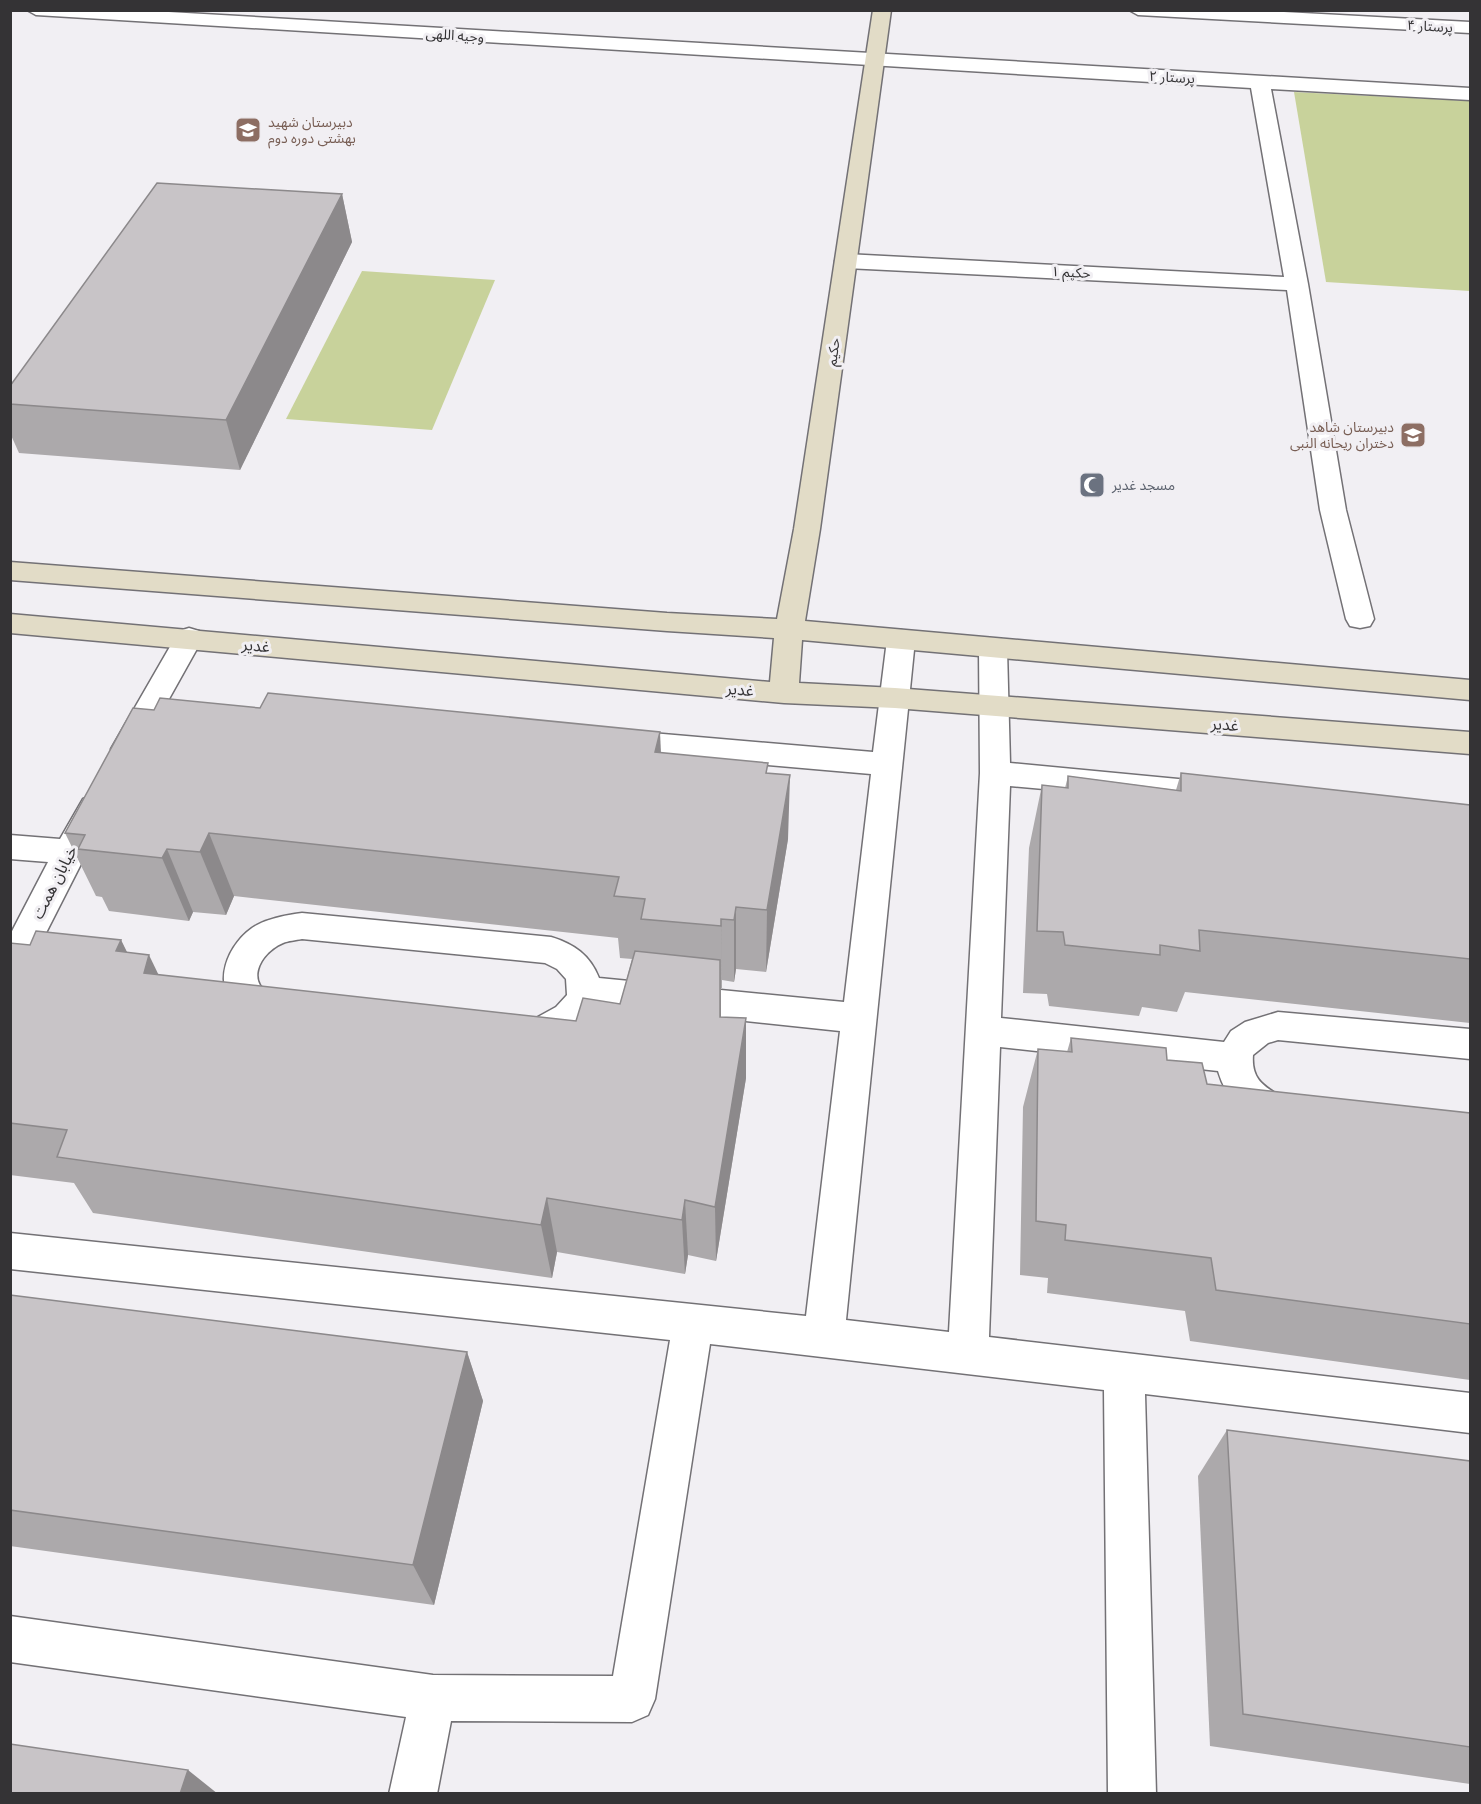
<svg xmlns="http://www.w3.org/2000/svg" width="1481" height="1804" font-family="'IBM Plex Serif','Noto Sans Arabic',serif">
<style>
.green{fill:#c8d29b}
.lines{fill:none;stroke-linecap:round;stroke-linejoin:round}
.street-casing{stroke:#737175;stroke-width:3}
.secondary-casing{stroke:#737175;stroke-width:3}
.street{fill:#fff;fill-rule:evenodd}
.secondary{fill:#e2dcc7;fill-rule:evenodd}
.wall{fill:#aca9ab}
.shaded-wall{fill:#8c898b}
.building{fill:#c8c4c7;stroke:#8c898b;stroke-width:1.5}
.labels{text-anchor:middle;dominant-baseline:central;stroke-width:6;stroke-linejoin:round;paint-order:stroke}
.far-street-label{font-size:14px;fill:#343335;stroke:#f1eff3}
.far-education-label{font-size:14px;fill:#785e54;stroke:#f1eff3;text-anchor:start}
.far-worship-label{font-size:14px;fill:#5b616d;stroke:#f1eff3;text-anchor:start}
.street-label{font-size:16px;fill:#343335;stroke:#f1eff3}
</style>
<rect width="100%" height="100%" fill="#f1eff3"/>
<g class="green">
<polygon points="1294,92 1470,101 1470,291 1326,282"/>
<polygon points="362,271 495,280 432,430 286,419"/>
</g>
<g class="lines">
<g class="street-casing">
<g id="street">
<polygon points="27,10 134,10 1470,88 1470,100 1271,89 1308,284 1346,510 1374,619 1370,626 1360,628 1350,626 1346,619 1320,510 1287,290 846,268 838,266 835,261 838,256 846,254 1284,277 1251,88 36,15"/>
<polygon points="1129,10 1248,10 1470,22 1470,33 1138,15"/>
<polygon points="189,628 199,631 203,638 141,749 137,757 126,760 115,757 111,749 179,631"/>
<path d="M901 630 911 633 915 640 846 1320 949 1332 980 773 979 649 983 642 993 639 1003 642 1007 649 1010 763 1220 783 1231 786 1236 794 1231 802 1220 805 1010 786 1001 1018 1224 1042 1231 1031 1245 1022 1278 1012 1470 1029V1059L1278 1040 1268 1043 1253 1055C1250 1093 1284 1088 1296 1114L1291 1125 1278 1130C1248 1119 1227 1102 1218 1071L1000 1047 989 1337 1470 1393V1433L1145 1394 1156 1794H1108L1104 1390 710 1344 655 1699 648 1715 632 1722 451 1721 437 1794H389L406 1717 10 1662V1616L433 1675 613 1676 670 1340 10 1269V1233L806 1316 840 1031 596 1005C584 1030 563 1039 538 1048L276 1024C265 1021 250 1018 241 1011 208 988 228 941 257 925 270 918 287 915 302 913L551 937C574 944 590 955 599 978L844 1002 871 774 617 752 606 749 602 741 606 733 617 730 873 752 887 640 891 633ZM302 939 545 963 557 969 566 979 567 995 556 1007 536 1018 276 996C243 986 259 953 283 943 288 941 296 940 302 939Z"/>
<polygon points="94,795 105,799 110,807 22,980 10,984 10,935 48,862 10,859 10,835 60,839 83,799"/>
</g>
</g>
<g class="secondary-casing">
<polygon id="secondary" points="873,10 891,10 820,529 805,621 1470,680 1470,700 802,640 799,683 895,688 1470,732 1470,754 895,708 784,703 10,633 10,614 770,682 774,638 667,631 10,580 10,562 667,613 777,619 794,529"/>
</g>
<use href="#street" class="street"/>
<use href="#secondary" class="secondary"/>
</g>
<g class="wall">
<polygon points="342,194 352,242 240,470 19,453 10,433 10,386"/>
<polygon points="661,753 768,773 788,839 766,972 736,969 734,982 722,980 722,988 721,988 721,1017 746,1078 716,1261 688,1255 685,1274 557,1252 552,1278 93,1213 74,1183 10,1175 10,943 30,945 121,940 127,952 159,975 576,1021 620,1004 632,959 620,958 618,938 234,896 226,915 193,912 189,921 109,911 102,897 96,896 65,833"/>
<polygon points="1181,773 1470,805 1470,1023 1185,992 1177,1012 1142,1007 1139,1016 1049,1006 1047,994 1023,993 1029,848 1042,785 1065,788 1068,776 1176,790"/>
<polygon points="1071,1038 1167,1060 1207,1084 1470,1113 1470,1380 1190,1341 1185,1311 1047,1293 1048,1278 1020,1275 1023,1107 1038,1049 1067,1052"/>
<polygon points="10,1295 467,1352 483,1401 434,1605 10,1546"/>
<polygon points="1227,1430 1470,1461 1470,1784 1210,1746 1198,1476"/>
</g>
<g class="shaded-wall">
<polygon points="342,194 352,242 240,470 226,420"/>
<polygon points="660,732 663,796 655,752"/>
<polygon points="790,775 788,839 766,972 767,910"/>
<polygon points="209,833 234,896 226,915 200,852"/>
<polygon points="167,849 193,912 189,921 162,858"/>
<polygon points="736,907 736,969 734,982 734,920"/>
<polygon points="721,919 722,988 721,926"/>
<polygon points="121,940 151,1002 116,951"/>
<polygon points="149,955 178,1015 144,973"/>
<polygon points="720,960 721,1021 720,1017"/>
<polygon points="746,1018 746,1078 716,1261 715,1207"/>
<polygon points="547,1198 557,1252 552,1278 541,1225"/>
<polygon points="685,1200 688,1255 685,1274 682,1220"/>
<polygon points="467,1352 483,1401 434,1605 413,1565"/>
<polygon points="188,1770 218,1794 180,1794"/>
</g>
<g class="building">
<polygon points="157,183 342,194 226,420 10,404 10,386"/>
<polygon points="268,693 660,732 655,752 768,763 766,773 790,775 767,910 736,907 734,920 721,919 721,926 641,919 645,899 614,896 619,877 209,833 200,852 167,849 162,858 78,849 85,835 65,833 133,708 154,710 160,698 260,708"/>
<polygon points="1181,773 1470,805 1470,959 1199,930 1200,951 1160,945 1160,955 1065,945 1063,932 1037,931 1042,785 1068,788 1068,776 1181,791"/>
<polygon points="36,931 121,940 116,951 149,955 144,973 576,1021 583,998 620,1004 635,951 720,960 720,1017 746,1018 715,1207 685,1200 682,1220 547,1198 541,1225 57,1157 67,1130 10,1123 10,943 30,945"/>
<polygon points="1071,1038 1166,1048 1167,1060 1202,1063 1207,1084 1470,1113 1470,1324 1216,1290 1211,1258 1065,1240 1066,1225 1036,1221 1038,1049 1072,1052"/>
<polygon points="10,1295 467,1352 413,1565 10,1510"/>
<polygon points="1227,1430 1470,1461 1470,1747 1243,1714"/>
<polygon points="10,1744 188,1770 180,1794 10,1794"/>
</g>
<defs>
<g id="school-square" transform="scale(1.35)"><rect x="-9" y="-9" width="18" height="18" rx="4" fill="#8d6e63" stroke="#f1eff3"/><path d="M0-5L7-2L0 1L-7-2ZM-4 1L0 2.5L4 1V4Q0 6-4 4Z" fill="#fff"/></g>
<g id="mosque-square" transform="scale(1.35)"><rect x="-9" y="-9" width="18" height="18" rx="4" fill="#6b7280" stroke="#f1eff3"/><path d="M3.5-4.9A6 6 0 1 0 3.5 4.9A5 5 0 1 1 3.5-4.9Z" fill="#fff"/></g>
</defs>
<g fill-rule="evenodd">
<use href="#school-square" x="248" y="130"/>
<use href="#school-square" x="1413" y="435"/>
<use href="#mosque-square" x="1092" y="485"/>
</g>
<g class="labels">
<g class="far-street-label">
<text transform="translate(1430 26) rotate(3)">پرستار ۴</text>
<text transform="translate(455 35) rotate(4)">وجیه اللهی</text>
<text transform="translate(1172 77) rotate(3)">پرستار ۲</text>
<text transform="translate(1071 272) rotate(3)">حکیم ۱</text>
<text transform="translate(833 352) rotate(-82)">حکیم</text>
</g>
<g class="far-education-label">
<text x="268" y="122">دبیرستان شهید<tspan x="268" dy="16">بهشتی دوره دوم</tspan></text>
<text x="1394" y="427" text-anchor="end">دبیرستان شاهد<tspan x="1394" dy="16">دختران ریحانه النبی</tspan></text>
</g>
<g class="far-worship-label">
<text x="1112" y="485">مسجد غدیر</text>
</g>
<g class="street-label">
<text transform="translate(256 645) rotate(6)">غدیر</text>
<text transform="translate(740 689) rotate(5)">غدیر</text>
<text transform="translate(1225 724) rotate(4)">غدیر</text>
<text transform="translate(54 882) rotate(-63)">خیابان همت</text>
</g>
</g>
<rect width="1481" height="1804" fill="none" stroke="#343335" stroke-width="24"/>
</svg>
